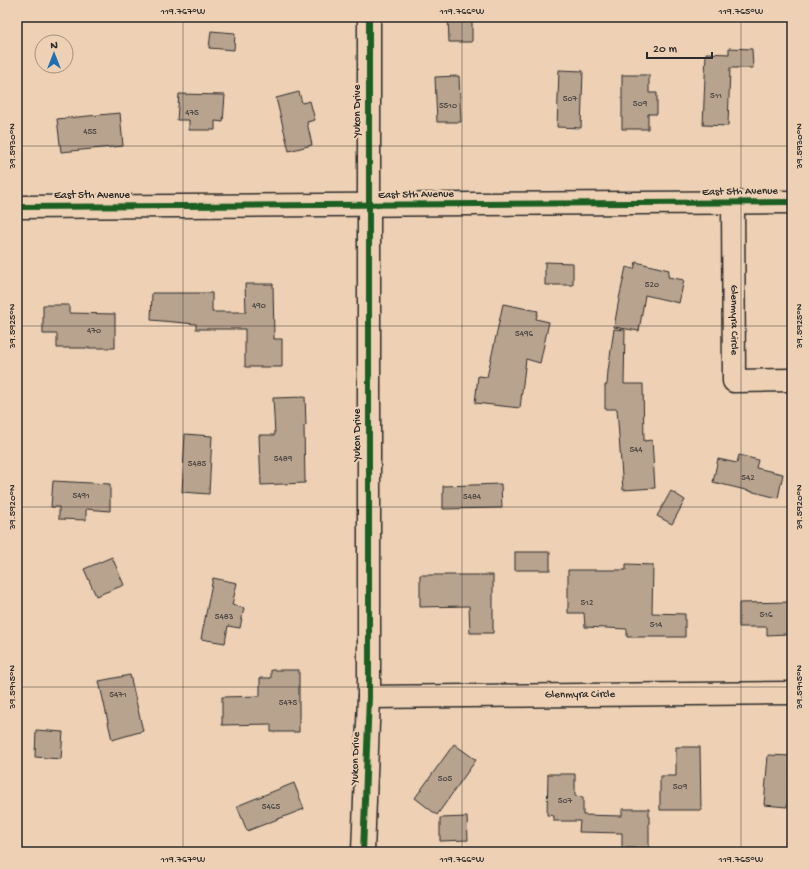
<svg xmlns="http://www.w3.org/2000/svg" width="809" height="869" font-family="'Gochi Hand',sans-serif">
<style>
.building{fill:#b8a38f;stroke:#2b2b2b}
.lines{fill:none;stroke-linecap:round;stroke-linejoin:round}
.minor-casing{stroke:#2b2b2b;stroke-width:25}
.minor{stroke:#eed1b4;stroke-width:22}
.cycleway-casing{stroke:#eed1b4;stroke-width:8}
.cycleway{stroke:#1b5e20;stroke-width:6}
.ticks{fill:none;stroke:#2b2b2b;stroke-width:1;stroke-opacity:0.45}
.labels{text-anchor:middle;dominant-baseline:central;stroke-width:4;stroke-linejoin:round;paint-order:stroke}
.number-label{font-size:9px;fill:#4e4944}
.street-label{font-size:11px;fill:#2b2b2b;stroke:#eed1b4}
.neatline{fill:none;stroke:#2b2b2b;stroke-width:1.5}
.ticks-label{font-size:10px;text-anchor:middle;fill:#2b2b2b}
</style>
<rect width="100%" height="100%" fill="#eed1b4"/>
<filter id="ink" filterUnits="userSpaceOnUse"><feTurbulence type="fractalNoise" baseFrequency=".025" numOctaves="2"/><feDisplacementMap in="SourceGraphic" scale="8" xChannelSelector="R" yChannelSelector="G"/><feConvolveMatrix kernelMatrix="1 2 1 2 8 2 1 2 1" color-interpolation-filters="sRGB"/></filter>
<g filter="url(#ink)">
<g class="building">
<polygon points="448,17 472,17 472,42 449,42"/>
<polygon points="211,31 235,33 234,50 209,48"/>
<polygon points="729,48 752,49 753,68 730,68 728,126 703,125 706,53 729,54"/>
<polygon points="559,70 583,71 581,128 557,127"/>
<polygon points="622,75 649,75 649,93 657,93 657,114 648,114 648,129 622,129"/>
<polygon points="459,76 461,122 437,122 435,77"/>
<polygon points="299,92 302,103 310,101 315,120 307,122 312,145 289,151 276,98"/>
<polygon points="179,94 225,95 223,122 215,121 215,130 189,130 189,120 177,120"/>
<polygon points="120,113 123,146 61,152 57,119"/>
<polygon points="545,262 573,263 573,285 545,285"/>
<polygon points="636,262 669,270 668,277 684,280 679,303 645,295 639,331 614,327 619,299 626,267 634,269"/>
<polygon points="245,284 273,284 274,339 282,339 282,367 245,367 245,329 196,329 196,324 151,320 152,293 212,293 212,312 246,312"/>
<polygon points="503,304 538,311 536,319 549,322 540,363 526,359 520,408 475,403 478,376 487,377"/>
<polygon points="43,305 69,305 69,313 115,314 115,348 57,348 57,334 43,334"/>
<polygon points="614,329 625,330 624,384 643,384 644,441 652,440 655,488 623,490 617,409 605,409 605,385 607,385 608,371"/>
<polygon points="305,397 306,425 304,426 305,483 261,485 259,435 275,435 273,398"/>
<polygon points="185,434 212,436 209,494 182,492"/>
<polygon points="739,455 758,460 756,468 783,474 778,498 713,482 718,459 737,463"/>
<polygon points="53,481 110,484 110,511 86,509 86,520 59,519 59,507 51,507"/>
<polygon points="501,484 502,508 443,509 443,486"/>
<polygon points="671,491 685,500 672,524 657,516"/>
<rect x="515" y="552" width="35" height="18"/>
<polygon points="112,557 124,585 96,596 84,569"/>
<polygon points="626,564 653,565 652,613 685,614 685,637 627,637 627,629 585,627 584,613 568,613 568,570 626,570"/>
<polygon points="420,575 493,575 493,633 470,633 469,606 420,607"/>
<polygon points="213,578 237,583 232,605 244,608 240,628 228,626 225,643 201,639"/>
<polygon points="792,602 792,626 787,626 787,634 767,635 767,627 739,627 739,603"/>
<polygon points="271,670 299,670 299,732 271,732 271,724 222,725 222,697 260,696 260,678 271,678"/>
<polygon points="130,675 143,731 112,740 99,681"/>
<polygon points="36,730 63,732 61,759 35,757"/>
<polygon points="454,744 476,760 437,815 415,798"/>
<polygon points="676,747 700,747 701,810 660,810 660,776 676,776"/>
<polygon points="768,755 791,756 787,807 764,805"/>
<polygon points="548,774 575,774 575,796 583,797 583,815 622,816 622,809 649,809 649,848 622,848 622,833 579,832 580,821 554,821 554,816 547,815"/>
<polygon points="294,783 304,809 247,831 237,806"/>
<polygon points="467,817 468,840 440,841 440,818"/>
</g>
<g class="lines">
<g class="minor-casing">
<g id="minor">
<path id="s1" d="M733 202 734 381 792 380"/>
<polyline points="17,207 792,202"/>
<path id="s2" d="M369 697 792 693"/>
<polyline points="363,852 369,697 369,17"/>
</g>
</g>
<use href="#minor" class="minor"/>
<g class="cycleway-casing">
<g id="cycleway">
<polyline points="17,207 792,202"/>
<polyline points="363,852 369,697 369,17"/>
</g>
</g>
<use href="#cycleway" class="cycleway"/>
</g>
</g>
<path class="ticks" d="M183 17V852M462 17V852M741 17V852M17 146H792M17 326H792M17 507H792M17 687H792"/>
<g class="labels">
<g class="number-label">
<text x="716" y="96">511</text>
<text x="570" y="99">507</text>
<text x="640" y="104">509</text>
<text x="448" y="106">5510</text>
<text x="192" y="113">475</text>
<text x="90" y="132">455</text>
<text x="652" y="285">520</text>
<text x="259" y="306">490</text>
<text x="94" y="331">470</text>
<text x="524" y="334">5496</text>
<text x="636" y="450">544</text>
<text x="283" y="459">5489</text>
<text x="197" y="464">5485</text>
<text x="748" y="478">542</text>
<text x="81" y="496">5491</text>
<text x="472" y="497">5484</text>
<text x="587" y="603">512</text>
<text x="766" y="615">516</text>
<text x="224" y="617">5483</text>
<text x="656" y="625">514</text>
<text x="118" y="695">5471</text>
<text x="288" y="703">5475</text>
<text x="445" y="779">505</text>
<text x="680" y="787">509</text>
<text x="565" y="801">507</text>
<text x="271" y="807">5465</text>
</g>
<g class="street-label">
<text transform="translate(358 111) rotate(-90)">Yukon Drive</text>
<text transform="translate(740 192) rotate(-1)">East 5th Avenue</text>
<text transform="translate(416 195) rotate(-1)">East 5th Avenue</text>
<text x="92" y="196">East 5th Avenue</text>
<text stroke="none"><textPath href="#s1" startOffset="118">Glenmyra Circle</textPath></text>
<text transform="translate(358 435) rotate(-90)">Yukon Drive</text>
<text stroke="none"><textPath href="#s2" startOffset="211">Glenmyra Circle</textPath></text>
<text transform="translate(356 758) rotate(-88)">Yukon Drive</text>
</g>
</g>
<rect width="809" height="869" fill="none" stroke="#eed1b4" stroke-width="44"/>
<g transform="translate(54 54)"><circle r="19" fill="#eed1b4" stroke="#a08f7d"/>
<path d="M0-3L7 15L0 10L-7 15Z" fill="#1f6fb2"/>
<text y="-6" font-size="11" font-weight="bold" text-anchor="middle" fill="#2b2b2b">N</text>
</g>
<path d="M647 52v6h65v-6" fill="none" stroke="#2b2b2b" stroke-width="2"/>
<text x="653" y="52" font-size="12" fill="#2b2b2b" stroke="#eed1b4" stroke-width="3" paint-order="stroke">20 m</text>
<rect x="22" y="22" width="765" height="825" class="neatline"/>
<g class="ticks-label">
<text x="183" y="14">119.767°W</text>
<text x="462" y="14">119.766°W</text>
<text x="741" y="14">119.765°W</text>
<text transform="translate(11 146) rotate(-90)" y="4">39.5930°N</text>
<text transform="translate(798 146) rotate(-90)" y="4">39.5930°N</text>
<text transform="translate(11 326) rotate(-90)" y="4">39.5925°N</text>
<text transform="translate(798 326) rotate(-90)" y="4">39.5925°N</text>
<text transform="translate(11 507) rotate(-90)" y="4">39.5920°N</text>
<text transform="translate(798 507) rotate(-90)" y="4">39.5920°N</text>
<text transform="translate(11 687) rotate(-90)" y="4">39.5915°N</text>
<text transform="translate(798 687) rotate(-90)" y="4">39.5915°N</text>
<text x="183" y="862">119.767°W</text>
<text x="462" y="862">119.766°W</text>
<text x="741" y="862">119.765°W</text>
</g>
</svg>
